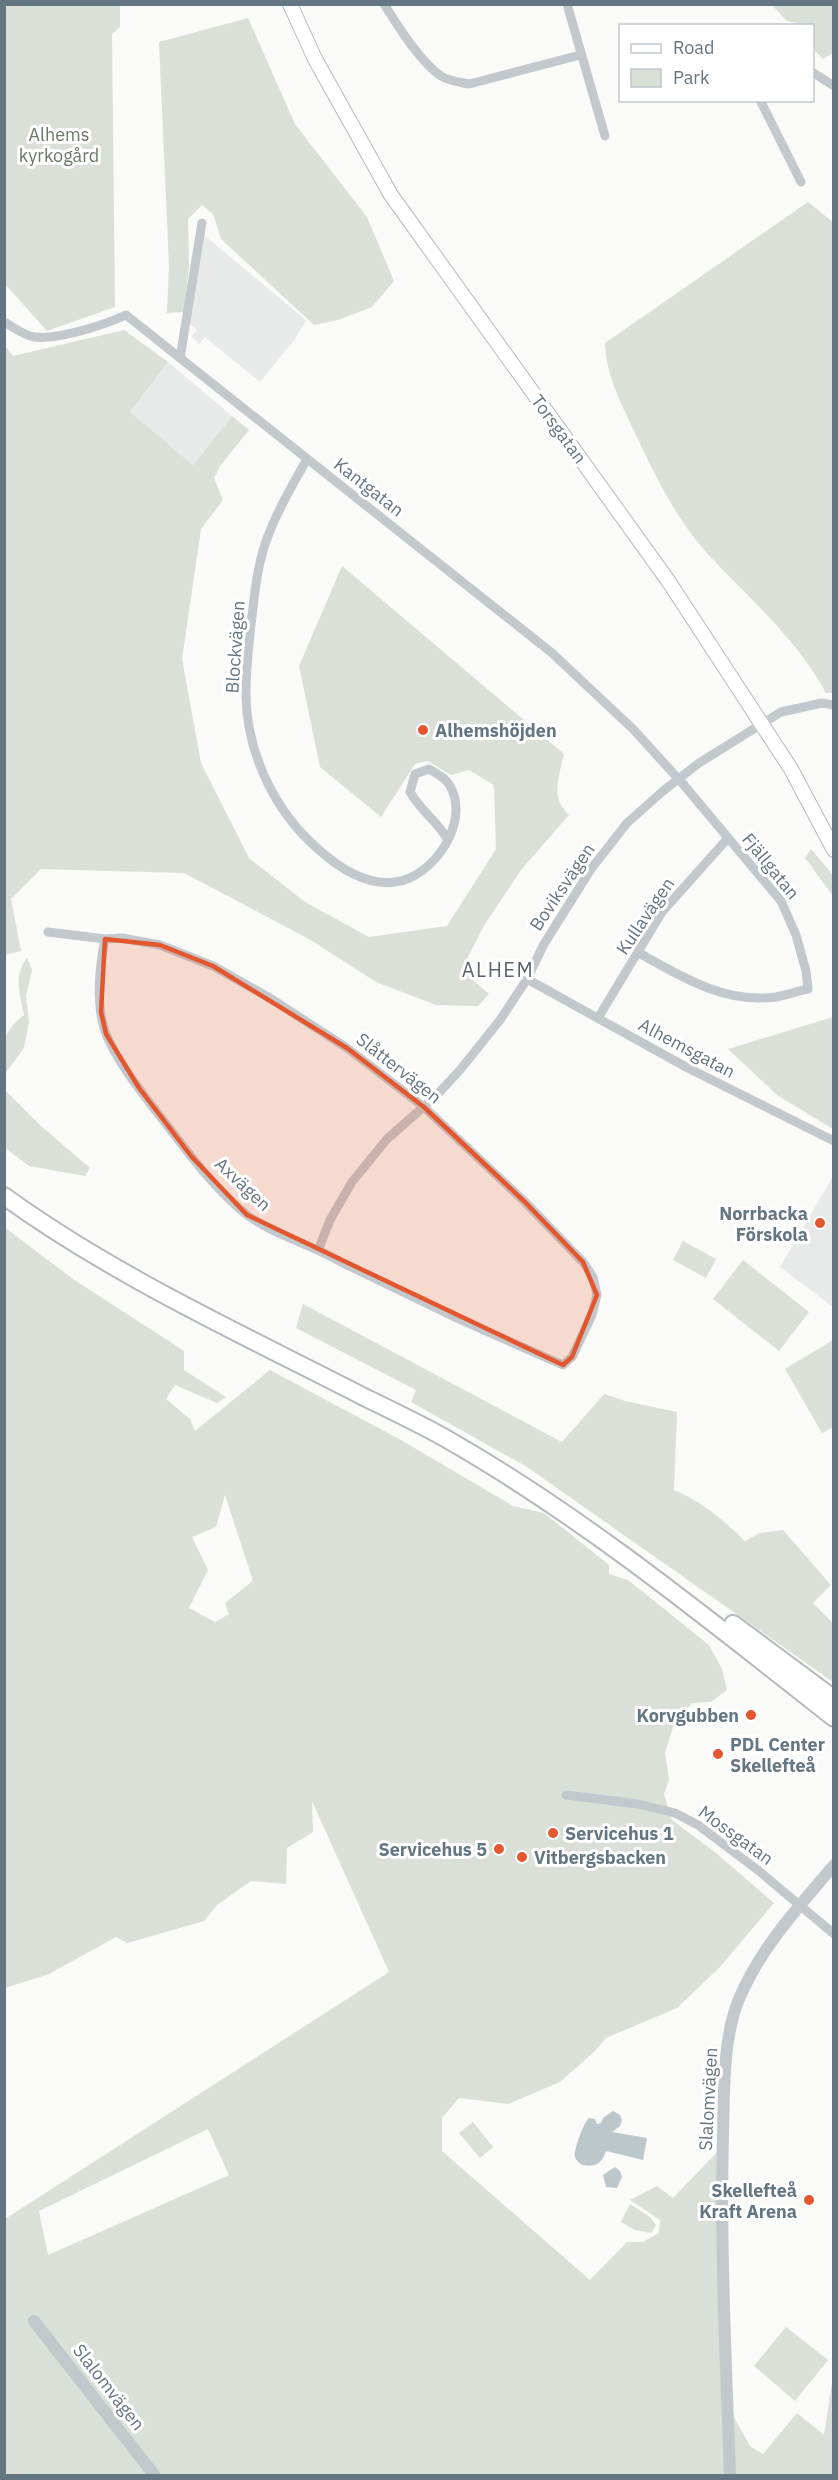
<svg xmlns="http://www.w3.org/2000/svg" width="838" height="2480" font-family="'IBM Plex Sans',sans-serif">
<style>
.built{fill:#e8e9e9}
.green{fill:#dadfd7;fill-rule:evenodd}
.water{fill:#bbc7cb}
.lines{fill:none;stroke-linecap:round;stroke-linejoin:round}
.secondary-casing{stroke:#b3babf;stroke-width:16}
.trunk-casing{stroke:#b4b9bd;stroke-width:20}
.minor{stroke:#c3c8cc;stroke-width:9}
.tertiary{stroke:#c3c8cc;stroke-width:12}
.secondary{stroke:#fff;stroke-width:14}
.trunk{stroke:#fff;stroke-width:16}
.marked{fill:#e4572e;fill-opacity:0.2;stroke:#e4572e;stroke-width:4.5;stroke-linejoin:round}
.poi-dot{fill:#e4572e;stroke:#fff;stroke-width:2}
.labels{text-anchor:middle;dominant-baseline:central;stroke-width:6;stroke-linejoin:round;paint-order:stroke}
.park-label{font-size:18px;fill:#687a64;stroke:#fff}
.street-label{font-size:18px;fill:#657683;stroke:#fff}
.poi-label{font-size:18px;font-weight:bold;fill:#657683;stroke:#fff;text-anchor:start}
.neighbourhood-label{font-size:20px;letter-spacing:1.5px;fill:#57646e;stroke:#fff}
</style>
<rect width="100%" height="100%" fill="#fafaf8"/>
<g class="built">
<polygon points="205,236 306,320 295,339 260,382 205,337 199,344 191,336 197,330 189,323"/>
<polygon points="168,362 232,416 193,465 130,412"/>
<polygon points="832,1178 834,1179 833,1307 780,1267"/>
</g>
<g class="green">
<polygon points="4,5 120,5 120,27 112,34 115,307 47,331 5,284"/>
<polygon points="772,5 833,5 833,53 823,59 813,49 812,26 787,21"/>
<polygon points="248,18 295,124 367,217 394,281 372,307 338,320 314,325 221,239 213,214 202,205 188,219 189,266 184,312 167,313 169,266 159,42"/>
<path d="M808 202 834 223V693H826C796 637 747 597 705 551 673 514 654 473 633 429 620 401 606 374 605 343Z"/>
<path d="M124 330 168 362 130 412 193 465 232 416 249 430 220 466 214 478 223 500 201 529 182 659 201 763 249 858 305 902 369 937 447 926 496 849 494 785 469 770 451 775 428 761 415 764 381 817 320 767 299 666 342 566 564 754C559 776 550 798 569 815L521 870 485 924 461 970 489 994 478 1006 436 1005 376 982 309 939 184 873 41 869 11 899 21 951 5 955V346L13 356Z"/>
<polygon points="811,849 833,875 833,896 805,858"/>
<path d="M27 958 32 970 26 996 29 1022 24 1048 5 1074C4 1043 0 1034 24 1015 20 995 13 976 27 958Z"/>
<polygon points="833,1017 834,1017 833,1129 777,1095 728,1049"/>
<polygon points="5,1090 41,1126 90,1168 85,1176 29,1166 5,1148"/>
<path d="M4 1227 73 1279 184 1351V1370L226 1397 217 1403 175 1385 166 1399 190 1419 195 1431 270 1370 401 1440 513 1506 544 1513 609 1565V1574L628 1580 709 1645 722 1669 727 1690 711 1702 692 1703 674 1724 665 1753 669 1780 664 1794 672 1820 716 1853 774 1903 720 1967 677 2008 606 2038 594 2052 560 2082 508 2104 459 2098 442 2118V2151L590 2280 627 2242H643L659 2233 660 2220 630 2200 657 2186 673 2198 723 2146 727 2405 750 2446 763 2454 797 2413 824 2435 833 2376V2475H5V2219L389 1972 312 1801 313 1832 287 1848 286 1884 251 1881 217 1905 204 1921 127 1943 116 1937 49 1974 5 1988ZM225 1495 253 1581 225 1603 229 1614 215 1622 189 1608 208 1570 192 1537 216 1527ZM208 2129 229 2175 48 2255 39 2211Z"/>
<polygon points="683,1241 716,1259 706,1278 673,1260"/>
<polygon points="743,1260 809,1312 779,1351 713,1299"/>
<path d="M303 1304 562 1442 604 1394 625 1401 677 1412 674 1490C703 1502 723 1520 745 1541L760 1533 783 1530 831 1585 813 1603 833 1623V1682L527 1467 411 1402 416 1390 296 1328Z"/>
<polygon points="833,1340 833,1427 822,1433 785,1369"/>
<polygon points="473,2122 493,2147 480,2158 459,2133"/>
<polygon points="630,2204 650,2217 656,2225 651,2233 635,2230 621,2222"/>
<polygon points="786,2327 828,2360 795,2401 754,2366"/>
</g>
<g class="water">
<path d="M613 2111 620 2115 622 2120 620 2126 612 2132 647 2138 643 2160 606 2151C601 2165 595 2167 582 2165 579 2163 576 2160 575 2157 573 2151 584 2122 589 2118L595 2119 597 2124 601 2123 603 2118Z"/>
<polygon points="615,2167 620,2171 622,2177 617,2188 606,2187 603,2175"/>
</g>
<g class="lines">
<g class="secondary-casing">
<polyline id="secondary" points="290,4 315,59 391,195 669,582 791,769 834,850"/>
</g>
<g class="trunk-casing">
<g id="trunk">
<path d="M4 1196C116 1277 244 1335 366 1398 393 1411 420 1424 445 1438 585 1518 708 1619 834 1718"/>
<polyline points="733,1624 834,1699"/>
</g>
</g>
<g class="minor">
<path d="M384 4C398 26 420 62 441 76 449 81 460 82 469 84L580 55"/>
<polyline points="567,4 605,136"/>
<polyline points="812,72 834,86"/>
<polyline points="760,100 801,182"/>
<path d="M4 322C13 327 25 336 34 337 58 340 104 325 126 315L552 653 633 729 683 784 781 901 796 935 806 971 808 989C798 991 787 995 776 997 725 1004 682 977 639 953"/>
<polyline points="180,358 202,223"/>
<path d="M307 459C293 484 278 509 268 536 258 561 255 590 252 616 249 641 246 667 246 693 246 751 274 811 318 849 338 867 366 886 395 882 433 878 471 822 450 786 446 778 437 774 429 769L415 774 410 792C420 810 437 821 448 840"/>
<path d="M48 932 105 939 122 938 160 945 213 966 270 998 347 1048 424 1107 525 1202 583 1262 593 1277 597 1295 592 1315 572 1357 563 1365 461 1320 341 1262C311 1244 274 1235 247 1215 212 1187 186 1149 159 1115 140 1090 118 1063 106 1034 95 1005 99 969 105 939"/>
<polyline points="527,979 686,1067 834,1141"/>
<polyline points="598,1018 662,912 728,838"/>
<polyline points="319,1248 330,1220 352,1182 387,1139 436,1096 460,1070 500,1020 527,979 544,944 591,869 627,823 663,791 699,763 781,712 822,703 834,705"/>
<polyline points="566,1795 638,1804 675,1813 698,1825 759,1871 834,1934"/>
</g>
<g class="tertiary">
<polyline points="34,2321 155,2476"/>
<path d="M730 2476C726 2362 720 2248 723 2134 724 2092 723 2037 739 1999 761 1947 798 1908 834 1865"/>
</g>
<use href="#secondary" class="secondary"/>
<use href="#trunk" class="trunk"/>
</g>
<path class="marked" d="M105 939 160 945 213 966 347 1048 424 1107 525 1202 583 1262 597 1295 572 1357 563 1365 247 1215 191 1156 139 1088 106 1034 101 1012Z"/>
<g class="poi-dot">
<circle cx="423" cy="730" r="6"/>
<circle cx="820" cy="1223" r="6"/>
<circle cx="751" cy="1715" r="6"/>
<circle cx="718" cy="1754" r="6"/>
<circle cx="553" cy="1833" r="6"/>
<circle cx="499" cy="1849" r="6"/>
<circle cx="522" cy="1857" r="6"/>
<circle cx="809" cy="2200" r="6"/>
</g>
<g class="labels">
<g class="park-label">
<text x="59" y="134">Alhems<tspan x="59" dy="21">kyrkogård</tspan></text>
</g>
<g class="street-label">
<text transform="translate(559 429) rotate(54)">Torsgatan</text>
<text transform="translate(369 487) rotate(38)">Kantgatan</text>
<text transform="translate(235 647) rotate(-86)">Blockvägen</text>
<text transform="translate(771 866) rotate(51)">Fjällgatan</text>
<text transform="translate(562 887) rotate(-56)">Boviksvägen</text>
<text transform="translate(645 916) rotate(-56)">Kullavägen</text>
<text transform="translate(687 1048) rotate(28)">Alhemsgatan</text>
<text transform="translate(399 1068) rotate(38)">Slåttervägen</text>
<text transform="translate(243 1184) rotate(43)">Axvägen</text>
<text transform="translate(736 1835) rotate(36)">Mossgatan</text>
<text transform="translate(708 2099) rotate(-87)">Slalomvägen</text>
<text transform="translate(109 2387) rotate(52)">Slalomvägen</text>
</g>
<g class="poi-label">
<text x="435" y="730">Alhemshöjden</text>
<text x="808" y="1213" text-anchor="end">Norrbacka<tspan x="808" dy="21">Förskola</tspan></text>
<text x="739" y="1715" text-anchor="end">Korvgubben</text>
<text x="730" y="1744">PDL Center<tspan x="730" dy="21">Skellefteå</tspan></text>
<text x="565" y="1833">Servicehus 1</text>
<text x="487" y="1849" text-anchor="end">Servicehus 5</text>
<text x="534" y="1857">Vitbergsbacken</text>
<text x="797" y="2190" text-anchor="end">Skellefteå<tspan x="797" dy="21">Kraft Arena</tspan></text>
</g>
<g class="neighbourhood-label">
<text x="498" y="969">ALHEM</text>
</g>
</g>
<rect width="838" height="2480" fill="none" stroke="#657683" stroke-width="12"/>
<rect x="619" y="24" width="195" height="78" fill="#ffffff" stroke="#c1c8cd" stroke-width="1.5"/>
<rect x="631" y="44" width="30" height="9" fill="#ffffff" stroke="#c1c8cd" stroke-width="1.5"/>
<text x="673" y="54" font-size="18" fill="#657683">Road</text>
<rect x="631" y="69" width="30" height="18" fill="#dadfd7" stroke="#c1c8cd" stroke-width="1.5"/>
<text x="673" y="84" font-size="18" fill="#657683">Park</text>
</svg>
